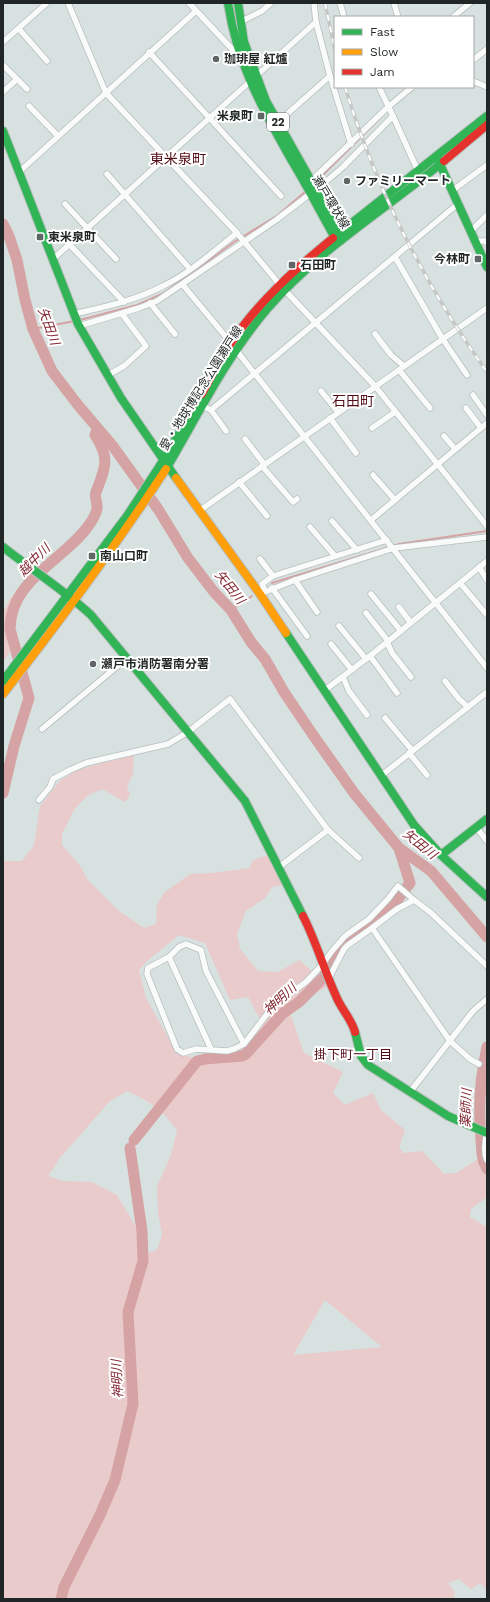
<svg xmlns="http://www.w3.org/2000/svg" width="490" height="1602" font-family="'Work Sans','Noto Sans JP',sans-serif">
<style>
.green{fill:#eacbcb;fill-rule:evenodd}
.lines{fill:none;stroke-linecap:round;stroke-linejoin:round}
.stream{stroke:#d5a3a3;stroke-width:2}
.river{stroke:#d5a3a3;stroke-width:11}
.street-casing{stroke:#b7bebe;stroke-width:7}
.fast-casing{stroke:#b7bebe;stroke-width:10}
.slow-casing{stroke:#b7bebe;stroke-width:10}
.jam-casing{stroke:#b7bebe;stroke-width:10}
.street{stroke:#f9fafa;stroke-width:5.5}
.fast{stroke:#30b455;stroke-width:8}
.slow{stroke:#ff9f0a;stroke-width:8}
.jam{stroke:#e5322d;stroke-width:8}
.rail-casing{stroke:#c5c8c7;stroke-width:3.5}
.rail{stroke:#fff;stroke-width:2;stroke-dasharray:6;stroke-linecap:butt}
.poi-dot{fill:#5f6766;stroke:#fff;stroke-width:1.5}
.labels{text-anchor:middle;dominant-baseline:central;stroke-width:4;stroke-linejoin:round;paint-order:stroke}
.shield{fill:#fff;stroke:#626766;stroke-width:1}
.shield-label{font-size:11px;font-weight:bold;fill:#1f2625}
.poi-label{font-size:12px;font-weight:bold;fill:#1f2625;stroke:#fff;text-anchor:start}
.street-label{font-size:12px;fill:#1f2625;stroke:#fff}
.water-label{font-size:13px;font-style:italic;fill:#842a33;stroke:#fff}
.neighbourhood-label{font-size:13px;fill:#530d17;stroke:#fff}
.quarter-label{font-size:14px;fill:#530d17;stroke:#fff}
</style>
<rect width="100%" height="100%" fill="#d7e1e0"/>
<g class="green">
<polygon points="11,597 17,598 7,618 10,653 4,660 3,612"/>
<path d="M134 755 133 774 127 786 130 795 125 802 102 789 87 796 74 810 62 834V845L79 864 88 880 119 911 144 928 156 924 157 904 165 892 190 874 212 873 249 868 253 860 268 855 282 885 272 887 265 898 246 911 237 934 240 949 258 971 278 972 299 960 326 983 327 987 288 1007 304 1053 343 1072 333 1093 345 1105 373 1093 381 1110 405 1130 399 1147 404 1153 422 1151 444 1174 456 1173 480 1158 487 1168V1197L471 1209 470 1217 487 1227V1590L480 1583 471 1589 459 1579 448 1583 455 1593 454 1599H3V861H22L34 845 40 806 60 781 74 771 102 763ZM179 935 205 943 230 1000 248 997 263 1025 242 1047 236 1051 193 1058 176 1052 146 998 139 970 147 961ZM127 1091C148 1100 166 1112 177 1131L171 1155 157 1186 158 1211 162 1235 157 1250 144 1254 137 1229 117 1195 92 1182 63 1181 48 1176 59 1159 110 1101ZM325 1300 382 1347 293 1355Z"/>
</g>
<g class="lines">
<g class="stream">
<polyline points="315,183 381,117"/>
<polyline points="80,320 137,305 164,293 234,242 278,215 306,191"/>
<polyline points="33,329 75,321"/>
<polyline points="272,583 399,544 487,531"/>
<polyline points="231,610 252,596"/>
<polyline points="130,1148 134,1140"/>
</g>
<g class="river">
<polyline points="3,224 9,236 17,260 25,300 33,329 52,371 78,405 112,445 158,509 188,558 214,592 231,610 251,642 265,659 284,692 313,735 354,793 399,848 431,871 487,937"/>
<path d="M3 793 14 746 29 698 10 629C11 578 64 561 89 525 92 521 98 511 97 506 97 500 94 497 96 492 106 466 110 458 95 435L97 430"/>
<path d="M487 1047C480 1078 478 1108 481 1139 482 1150 481 1159 487 1169"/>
<polyline points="134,1140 197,1061 205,1059 242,1056 246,1054 282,1014 299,1002 324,977 339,950 346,941 376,920 395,903 410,883 399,848"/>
<polyline points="61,1599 64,1587 100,1515 115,1480 133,1404 128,1312 143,1261 142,1231 130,1148"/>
</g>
<g class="street-casing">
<g id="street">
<polyline points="68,3 106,93 237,233 280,285 375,386 487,526"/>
<polyline points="189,3 233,50 239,52"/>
<polyline points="340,3 344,17"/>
<polyline points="394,3 398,17"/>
<polyline points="453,17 470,3"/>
<polyline points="240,22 262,11 271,3"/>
<polyline points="316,22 330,76 351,144"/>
<polyline points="19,29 47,61"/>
<polyline points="3,42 47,3"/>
<polyline points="149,52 281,196"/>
<polyline points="473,60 487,49"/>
<polyline points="3,65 27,89"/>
<polyline points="473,81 487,87"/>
<polyline points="3,92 17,79"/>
<polyline points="29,106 58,136"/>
<polyline points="393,116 418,171"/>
<polyline points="278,122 330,76"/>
<polyline points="19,172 196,11"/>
<polyline points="107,174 190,269"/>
<polyline points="311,181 388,107 412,87"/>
<polyline points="316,190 343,167 393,116 379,87"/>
<polyline points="453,190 487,165"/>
<polyline points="65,204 116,259"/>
<polyline points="471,231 487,215"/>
<polyline points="475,241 485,241 487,243"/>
<polyline points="70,245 124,302"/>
<polyline points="395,257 442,338 467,375"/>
<polyline points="52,260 316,22 314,3"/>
<polyline points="183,285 231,343"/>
<polyline points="150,303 175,334"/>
<path d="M74 314C105 307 137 300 165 285 191 272 214 251 237 233"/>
<polyline points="79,326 139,308 157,301 276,220 310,194"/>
<polyline points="375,334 391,355 404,366"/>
<polyline points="236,350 487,668"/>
<polyline points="399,370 430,408"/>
<polyline points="108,375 124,366 146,346 122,314"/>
<polyline points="321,391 338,412"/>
<polyline points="473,395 487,415"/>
<polyline points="202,406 211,410 459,203"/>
<polyline points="466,408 481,428"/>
<polyline points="211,410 226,431"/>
<polyline points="330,418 356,453"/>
<polyline points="372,428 395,412"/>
<polyline points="444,436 455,449"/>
<polyline points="245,439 264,464"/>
<polyline points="262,466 293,502 297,499"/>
<polyline points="373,475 395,500"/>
<polyline points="239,482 267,516"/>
<polyline points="199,511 487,308"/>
<polyline points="371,520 487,423"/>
<polyline points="332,521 357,550"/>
<polyline points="310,527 335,556"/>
<polyline points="260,559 273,576"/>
<polyline points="479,567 487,580"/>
<polyline points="295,580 317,612"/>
<polyline points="460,583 487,615"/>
<polyline points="272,588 307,636"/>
<polyline points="265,591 262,584 273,576 387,540"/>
<polyline points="260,594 295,580 394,548 487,537"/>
<polyline points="371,594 401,631"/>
<polyline points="399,607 411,623"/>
<polyline points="366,613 388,641"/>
<polyline points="339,626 366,659"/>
<polyline points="387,642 392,653 411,677"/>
<polyline points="331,644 352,670"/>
<polyline points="370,656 397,693"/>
<polyline points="343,677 349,691 367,715"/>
<polyline points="445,681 459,699 468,707"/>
<polyline points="325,690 370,656 487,561"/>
<polyline points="385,718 412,750"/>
<polyline points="42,729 126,659"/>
<polyline points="409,753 427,775"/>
<polyline points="382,775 487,692"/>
<polyline points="39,800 50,787 53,779 70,770 86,763 168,744 188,732 230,699 328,830 359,858"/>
<polyline points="476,827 487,841"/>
<polyline points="279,867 328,830"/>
<polyline points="372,928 450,1041 470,1059 479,1064"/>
<polyline points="169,957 211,1049"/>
<polyline points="329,978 344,949 348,945 372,928 397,909 414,900 430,912 487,966"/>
<polyline points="244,1044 206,971 201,950 186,944 179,947 169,957 148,968 147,974 177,1049 183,1053 196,1049 227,1051 234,1049 244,1044 274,1005 306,982 322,965 332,951 345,936 369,919 388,899 398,886 414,900"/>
<polyline points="410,1092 473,1011 487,999"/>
<path d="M487 1133C485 1141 483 1152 487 1160"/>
</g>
</g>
<g class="fast-casing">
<g id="fast">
<path d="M228 3C237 64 262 108 292 161 307 186 320 211 334 236L341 240"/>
<polyline points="238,3 244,42 266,101 340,232 341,240"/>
<polyline points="3,131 78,324 121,398 176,478"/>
<polyline points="438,160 487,267"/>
<polyline points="333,238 487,116"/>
<path d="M166 469C198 415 226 357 268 308 318 250 385 210 444 161"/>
<path d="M3 547C32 570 64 590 91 615L245 801 303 916"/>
<polyline points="286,633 414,825 441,855 487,897"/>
<polyline points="3,681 127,516 161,464 202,394"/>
<polyline points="441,855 487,819"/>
<polyline points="355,1032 361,1056 368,1065 448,1116 487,1133"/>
</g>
</g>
<g class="slow-casing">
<g id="slow">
<polyline points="176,478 260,594 286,633"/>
<path d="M3 694C60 621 115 547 166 469"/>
</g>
</g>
<g class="jam-casing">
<g id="jam">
<polyline points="444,161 487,125"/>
<path d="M202 394C211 377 220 359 231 343 258 302 295 269 333 238"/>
<path d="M303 916C316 941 324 970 336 996 341 1009 351 1018 355 1032"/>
</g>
</g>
<use href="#street" class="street"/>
<use href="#fast" class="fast"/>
<use href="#slow" class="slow"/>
<use href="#jam" class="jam"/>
<g class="rail-casing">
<g id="rail">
<polyline points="325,3 335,50"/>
<path d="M345 87C377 191 424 284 487 372"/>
</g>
</g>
<use href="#rail" class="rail"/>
</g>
<g class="poi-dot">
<circle cx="216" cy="59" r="4"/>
<rect x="257" y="112" width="8" height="8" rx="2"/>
<circle cx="347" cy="181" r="4"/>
<rect x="36" y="233" width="8" height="8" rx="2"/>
<rect x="474" y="255" width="8" height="8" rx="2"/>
<rect x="288" y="261" width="8" height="8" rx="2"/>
<rect x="88" y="552" width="8" height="8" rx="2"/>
<circle cx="93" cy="664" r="4"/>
</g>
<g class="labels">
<rect class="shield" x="267" y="113" width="22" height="18" rx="3"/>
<g class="shield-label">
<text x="278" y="122">22</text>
</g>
<g class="poi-label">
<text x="224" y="59">珈琲屋 紅爐</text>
<text x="253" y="116" text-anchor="end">米泉町</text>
<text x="355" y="181">ファミリーマート</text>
<text x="48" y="237">東米泉町</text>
<text x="470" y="259" text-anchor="end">今林町</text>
<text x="300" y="265">石田町</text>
<text x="100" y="556">南山口町</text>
<text x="101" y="664">瀬戸市消防署南分署</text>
</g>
<g class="street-label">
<text transform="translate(331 202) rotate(59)">瀬戸環状線</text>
<text transform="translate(201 388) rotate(-58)">愛・地球博記念公園瀬戸線</text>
</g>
<g class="water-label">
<text transform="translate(49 326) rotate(70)">矢田川</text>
<text transform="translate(34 560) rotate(-45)">越中川</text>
<text transform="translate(230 587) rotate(51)">矢田川</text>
<text transform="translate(420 844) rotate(39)">矢田川</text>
<text transform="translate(280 999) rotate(-43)">神明川</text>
<text transform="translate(466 1108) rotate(-88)">薬師川</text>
<text transform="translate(117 1379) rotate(-93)">神明川</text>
</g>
<g class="neighbourhood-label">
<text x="353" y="1054">掛下町一丁目</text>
</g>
<g class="quarter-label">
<text x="178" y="159">東米泉町</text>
<text x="353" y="401">石田町</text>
</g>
</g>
<rect width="490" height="1602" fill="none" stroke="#1f2625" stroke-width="8"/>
<rect x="334" y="16" width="140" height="72" fill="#ffffff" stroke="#a5a8a8"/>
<rect x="342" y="29" width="20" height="6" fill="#30b455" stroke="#a5a8a8"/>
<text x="370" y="36" font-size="12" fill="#1f2625">Fast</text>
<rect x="342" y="49" width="20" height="6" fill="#ff9f0a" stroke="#a5a8a8"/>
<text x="370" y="56" font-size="12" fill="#1f2625">Slow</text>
<rect x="342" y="69" width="20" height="6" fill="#e5322d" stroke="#a5a8a8"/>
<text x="370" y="76" font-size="12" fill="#1f2625">Jam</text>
</svg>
